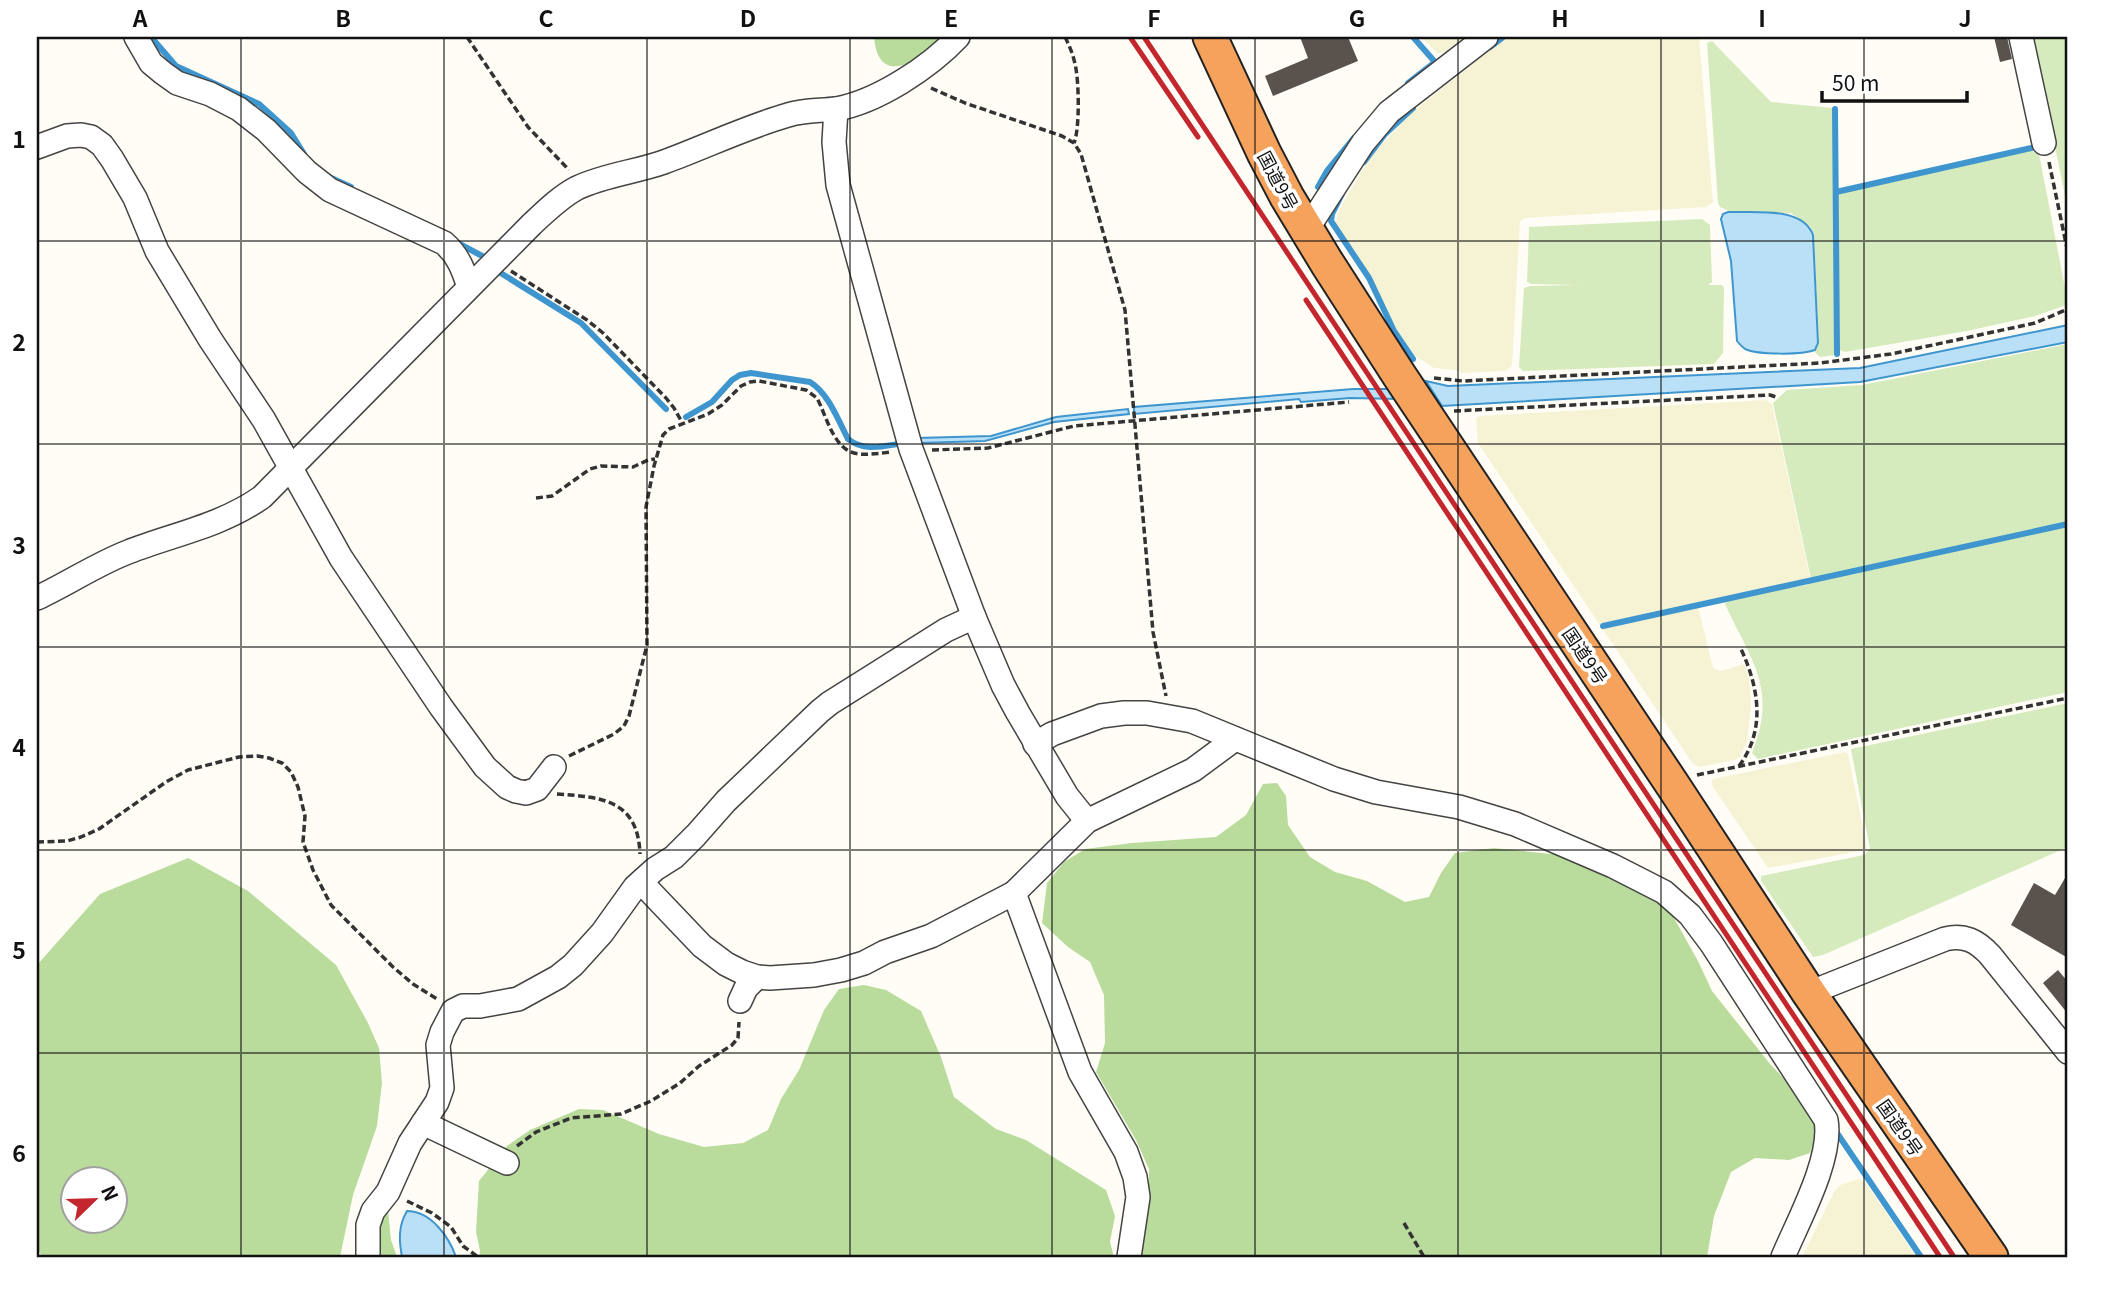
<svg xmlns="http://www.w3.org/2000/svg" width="2105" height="1294" font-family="Georgia,'Noto Sans JP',serif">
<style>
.farmland{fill:#f6f3d4}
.green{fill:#d5ebbd}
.forest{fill:#b9dc9c;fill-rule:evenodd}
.water{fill:#b9e0f7;stroke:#3f96cf;stroke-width:2}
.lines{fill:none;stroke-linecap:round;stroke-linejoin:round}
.stream{stroke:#3f96cf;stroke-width:6}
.building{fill:#5a524d}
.minor-casing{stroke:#444;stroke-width:26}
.highway-casing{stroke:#222;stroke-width:37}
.path{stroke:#333;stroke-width:3.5;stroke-dasharray:7 3.5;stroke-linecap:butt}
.minor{stroke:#fff;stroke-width:23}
.highway{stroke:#f5a25d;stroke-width:33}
.rail{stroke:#c4262e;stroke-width:5}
.grid{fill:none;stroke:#111;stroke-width:2;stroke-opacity:0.55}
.labels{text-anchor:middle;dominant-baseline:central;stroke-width:7;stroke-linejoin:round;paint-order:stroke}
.street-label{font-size:18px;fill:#111;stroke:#fff}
.neatline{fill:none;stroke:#111;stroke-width:2.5}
.grid-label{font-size:23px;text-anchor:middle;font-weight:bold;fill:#111}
</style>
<rect width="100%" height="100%" fill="#fffdf5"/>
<g class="farmland">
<polygon points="1422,37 1465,37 1444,53 1437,53"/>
<polygon points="1507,37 1699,37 1713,202 1706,207 1525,218 1520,221 1512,366 1505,371 1462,373 1455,370 1434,368 1415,356 1404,341 1393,324 1371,276 1338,227 1336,223 1337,216 1343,203 1360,174 1376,151 1395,130 1411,113"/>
<polygon points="1766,400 1772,404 1810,578 1806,583 1703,601 1698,606 1713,668 1721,671 1744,664 1749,676 1751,706 1747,742 1740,757 1734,760 1700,767 1693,764 1478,443 1476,418 1480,416"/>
<polygon points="1845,752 1848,754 1867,848 1865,850 1768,868 1711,784 1713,779"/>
<polygon points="1859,1179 1866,1183 1916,1257 1802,1257 1834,1192 1840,1185"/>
</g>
<g class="green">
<polygon points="2033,37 2068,37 2068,211"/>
<polygon points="1712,41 1771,102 1833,108 1835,355 1820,357 1815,352 1819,343 1814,235 1810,226 1791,213 1729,211 1720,207 1718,203 1707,43"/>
<polygon points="2030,150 2039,154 2067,298 2066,305 2035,316 1967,331 1845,352 1839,350 1838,193"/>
<polygon points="1702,219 1710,225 1712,282 1708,285 1722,285 1724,288 1723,353 1714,364 1523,371 1519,367 1524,288 1530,286 1579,285 1531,284 1527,282 1529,227"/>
<path d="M2068 344V692L1758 759 1752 753C1778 688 1751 661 1725 604L1727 599 1807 585 1811 579 1773 403 1787 390 1862 385Z"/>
<polygon points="2068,703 2068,847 1823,955 1813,957 1761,881 1761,876 1864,855 1870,849 1851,749"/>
</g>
<g class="forest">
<path d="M874 37H953C927 53 879 94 874 37Z"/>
<polygon points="1277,783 1286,796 1288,825 1310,857 1335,872 1367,881 1405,902 1429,897 1441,873 1455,853 1494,848 1561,855 1635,886 1669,909 1698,961 1712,991 1770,1064 1811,1107 1818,1131 1810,1153 1789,1160 1755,1158 1731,1172 1714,1216 1707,1257 1137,1257 1138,1239 1149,1206 1149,1169 1136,1140 1096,1072 1105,1043 1104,995 1090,962 1068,947 1042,923 1047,883 1064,862 1085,849 1132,843 1216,837 1246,815 1263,784"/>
<path d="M188 858 248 891 336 965 368 1023 379 1048 382 1083 377 1126 353 1195 340 1257H42L37 1247V965L100 894ZM74 1178H116V1220H74Z"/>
<polygon points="864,985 886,990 921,1011 941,1057 954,1097 996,1129 1026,1140 1106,1190 1115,1216 1110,1242 1114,1257 479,1257 480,1251 476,1232 479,1181 507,1146 530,1130 579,1109 603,1110 659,1134 704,1147 743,1143 768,1130 781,1099 799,1070 824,1010 839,989"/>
<polygon points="384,1209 388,1211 391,1240 397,1257 371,1257"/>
</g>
<g class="water">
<path d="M1728 212C1754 213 1803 206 1813 235L1818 343 1815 350C1802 355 1758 355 1745 349 1741 346 1740 345 1737 341L1731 261 1721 219 1723 214Z"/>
<polygon points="2068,325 2068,342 1860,382 1442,406 1426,381 1448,386 1860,368"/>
<polygon points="1353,389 1391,389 1398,399 1350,398 1301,402 1299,399 1134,414 1134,407"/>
<polygon points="1128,409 1129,414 1054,422 985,441 920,443 917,438 991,436 1056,417"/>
<path d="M407 1211C431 1211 449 1237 456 1257H402C399 1241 398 1226 407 1211Z"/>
</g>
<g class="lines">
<g class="stream">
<polyline points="151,37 176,66 259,104 291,133 304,154"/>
<polyline points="1490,47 1503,37"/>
<polyline points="1408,83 1435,62 1413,37"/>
<polyline points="1835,109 1837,354"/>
<polyline points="1364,162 1385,134 1413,108"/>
<polyline points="329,177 351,187"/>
<polyline points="1318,187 1327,171 1354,138"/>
<polyline points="1836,192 2036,147"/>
<polyline points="1342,194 1332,214 1331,221 1369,278 1394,331 1413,359"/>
<polyline points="454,241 484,257"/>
<polyline points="499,272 581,323 666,409"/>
<path d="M686 417 712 402 732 380 740 375 751 373 810 382C829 394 838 420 848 439 863 451 880 447 898 444"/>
<polyline points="1603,626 2068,524"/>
<polyline points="1837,1133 1921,1257"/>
</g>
</g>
<g class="building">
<polygon points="1300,37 1348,37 1358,61 1273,96 1265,76 1308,58"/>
<polygon points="1994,37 2007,37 2012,59 2000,62"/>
<polygon points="2068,873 2068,958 2011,925 2034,883 2055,895"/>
<polygon points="2058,970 2068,982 2068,1014 2043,983"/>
</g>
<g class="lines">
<g class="minor-casing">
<g id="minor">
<path d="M136 37 151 63 163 73 177 83 210 94 239 109 266 130 307 172 330 190 444 243C458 255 463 269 469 287"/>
<polyline points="2021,37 2044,143"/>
<polyline points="836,109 834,142 838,185 911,449 974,617 1003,685 1018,713 1067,796 1087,821"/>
<polyline points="37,147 67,136 81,135 91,137 102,145 112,159 135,198 157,251 210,339 264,420 341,558 441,707 485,767 507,787 516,791 526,793 537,789 554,767"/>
<polyline points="1306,231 1363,143 1389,112 1486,37"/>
<path d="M37 598C67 584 97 564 128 552 174 534 221 526 262 497L532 224C546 211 560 197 577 188 604 175 636 172 664 162 705 147 746 127 788 115 804 110 820 111 836 109 877 102 930 67 958 37"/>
<path d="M1035 744 1052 734 1101 716 1124 713H1147L1192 721 1334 779 1376 792 1459 807 1515 824 1613 866 1664 892 1690 915 1711 943 1826 1120C1833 1158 1798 1221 1783 1257"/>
<polyline points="641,882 702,946 726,964 742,972 757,977 770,978 814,975 841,970 864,963 885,952 931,936 1014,893 1087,821 1193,770 1235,739"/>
<polyline points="1014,893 1080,1072 1126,1152 1135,1177 1138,1197 1129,1257"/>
<path d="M1809 993 1945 939C1964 934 1977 941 1990 955L2068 1052"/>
<polyline points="740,1001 746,988 757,977"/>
<polyline points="423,1123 507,1163"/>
<polyline points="368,1257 368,1225 373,1211 388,1192 410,1143 437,1102 442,1088 438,1045 442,1032 453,1011 463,1006 480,1006 518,999 558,977 573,965 602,933 635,887 655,869 674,857 696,835 726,801 820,711 830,703 946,630 974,617"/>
</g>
</g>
<g class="highway-casing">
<polyline id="highway" points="1210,37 1264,153 1287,197 1327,263 1399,375 1672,784 1809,993 1991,1257"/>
</g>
<g class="path">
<polyline points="467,37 528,127 569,170"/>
<path d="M1065 37C1069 45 1073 54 1075 64 1079 79 1080 129 1074 143"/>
<polyline points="931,88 965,103 1062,136 1074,143 1081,154 1125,310 1153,632 1166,696"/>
<polyline points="2049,162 2068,253"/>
<polyline points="511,271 587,320 603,333 666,398 674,408 683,424"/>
<polyline points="1434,378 1463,381 1820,363 1891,354 2035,323 2068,309"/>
<polyline points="1454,411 1770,395 1776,397"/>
<polyline points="932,450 988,448 1074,426 1349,402"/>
<polyline points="536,498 552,496 590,469 601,466 633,467 648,460 655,459"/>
<path d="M569 756 614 734 624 726 629 716 647 645 646 507 654 466 663 435 669 429 708 414 722 405 741 386 750 382 759 381 806 390 817 398C827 417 834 452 859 454 870 455 881 453 892 452"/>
<path d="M1739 766C1766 730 1759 688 1741 649"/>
<polyline points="1697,775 2068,698"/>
<path d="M557 794C602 797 638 800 640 854"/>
<polyline points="37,842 67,841 81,837 99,829 166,782 188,770 239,757 257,756 269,758 282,763 291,772 298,787 305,816 303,842 313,870 331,905 393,967 413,984 437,999"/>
<polyline points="517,1146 536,1132 571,1118 621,1114 651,1101 680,1083 699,1066 732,1045 738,1038 739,1022"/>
<polyline points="407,1201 432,1213 451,1227 463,1246 478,1257"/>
<polyline points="1404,1223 1424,1257"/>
</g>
<use href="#minor" class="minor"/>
<use href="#highway" class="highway"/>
<g class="rail">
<polyline points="1130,37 1198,137"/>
<polyline points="1144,37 1954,1257"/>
<polyline points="1306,300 1940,1257"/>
</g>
</g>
<path class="grid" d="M241 37V1257M444 37V1257M647 37V1257M850 37V1257M1052 37V1257M1255 37V1257M1458 37V1257M1661 37V1257M1864 37V1257M37 241H2068M37 444H2068M37 647H2068M37 850H2068M37 1053H2068"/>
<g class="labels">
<g class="street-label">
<text transform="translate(1279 180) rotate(62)">国道9号</text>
<text transform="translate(1586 655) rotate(56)">国道9号</text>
<text transform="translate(1901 1127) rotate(55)">国道9号</text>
</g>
</g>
<rect width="2105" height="1294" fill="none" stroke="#ffffff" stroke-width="77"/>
<g transform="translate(94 1200) rotate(67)"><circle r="33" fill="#ffffff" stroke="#a0a0a0" stroke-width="2"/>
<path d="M0-5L12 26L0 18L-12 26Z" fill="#c4262e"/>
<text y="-10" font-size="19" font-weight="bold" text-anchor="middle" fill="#111111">N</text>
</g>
<path d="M1822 91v10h145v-10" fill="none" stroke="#111111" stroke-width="3.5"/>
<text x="1832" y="91" font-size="21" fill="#111111" stroke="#ffffff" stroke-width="5" paint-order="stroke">50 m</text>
<rect x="38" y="38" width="2028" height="1218" class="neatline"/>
<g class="grid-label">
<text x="140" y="27">A</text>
<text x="343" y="27">B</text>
<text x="546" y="27">C</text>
<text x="748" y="27">D</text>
<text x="951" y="27">E</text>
<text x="1154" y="27">F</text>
<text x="1357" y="27">G</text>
<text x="1560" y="27">H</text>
<text x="1762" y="27">I</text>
<text x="1965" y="27">J</text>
<text x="19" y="148">1</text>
<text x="19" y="351">2</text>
<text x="19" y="554">3</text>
<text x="19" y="756">4</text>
<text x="19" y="959">5</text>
<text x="19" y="1162">6</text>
</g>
</svg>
